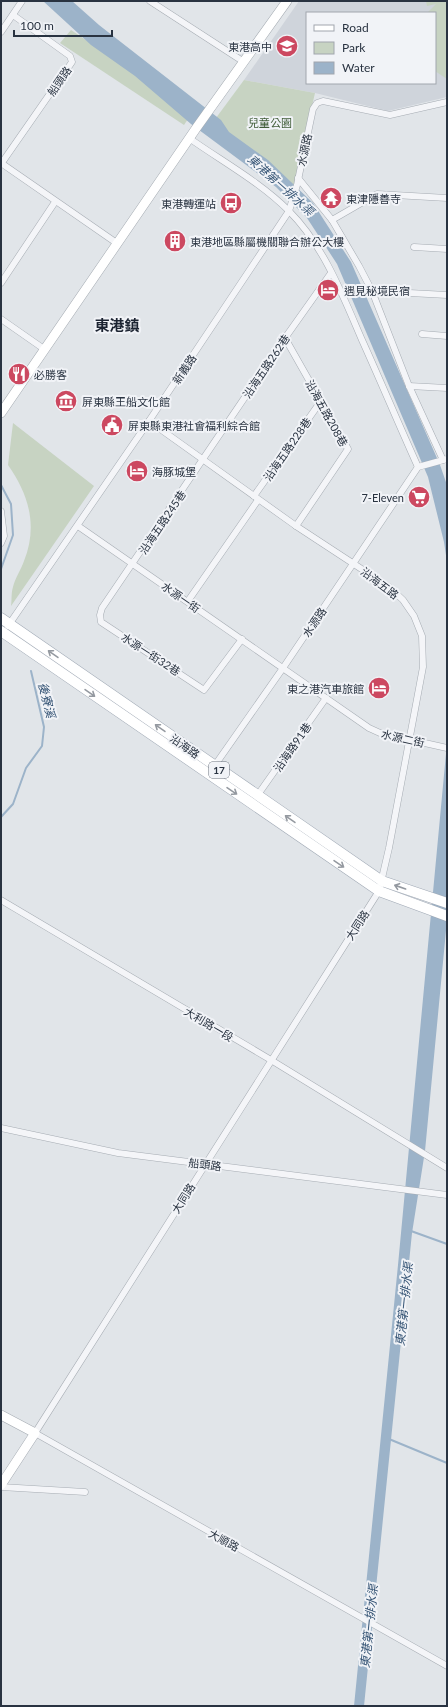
<svg xmlns="http://www.w3.org/2000/svg" width="448" height="1707" font-family="Lato,'Noto Sans TC',sans-serif">
<style>
.built{fill:#cfd4db;fill-rule:evenodd}
.green{fill:#c7d3c2}
.water{fill:#9cb3c9}
.lines{fill:none;stroke-linecap:round;stroke-linejoin:round}
.stream{stroke:#9cb3c9;stroke-width:2}
.street-casing{stroke:#a6acb3;stroke-width:7}
.secondary-casing{stroke:#a6acb3;stroke-width:10}
.primary-casing{stroke:#a0a9b5;stroke-width:11}
.street{stroke:#f4f5f8;stroke-width:6}
.secondary{stroke:#fff;stroke-width:9}
.primary{stroke:#fff;stroke-width:10}
.oneway{stroke:#9499a0}
.labels{text-anchor:middle;dominant-baseline:central;stroke-width:4;stroke-linejoin:round;paint-order:stroke}
.shield{fill:#f1f3f7;stroke:#656d78;stroke-width:1}
.shield-label{font-size:10px;font-weight:bold;fill:#293341}
.poi-label{font-size:11px;fill:#293341;stroke:#f1f3f7;text-anchor:start}
.street-label{font-size:11px;fill:#293341;stroke:#f1f3f7}
.park-label{font-size:11px;fill:#3f5c37;stroke:#f1f3f7}
.water-label{font-size:12px;font-style:italic;fill:#345374;stroke:#f1f3f7}
.district-label{font-size:15px;font-weight:bold;fill:#1c2432;stroke:#f1f3f7}
</style>
<rect width="100%" height="100%" fill="#e1e5e9"/>
<path class="built" d="M299 1H447V97L388 111 315 93 244 80ZM307 13H435V83H307Z"/>
<g class="green">
<polygon points="426,1 447,1 447,79 435,71 435,13 427,13 436,4 427,6"/>
<polygon points="71,30 142,78 188,119 184,125 60,43"/>
<polygon points="244,80 315,93 293,189 213,122"/>
<path d="M13 423 94 486 11 606C12 600 11 593 13 587 15 578 21 570 24 561 38 526 29 495 8 465Z"/>
</g>
<g class="water">
<polygon points="43,1 72,1 99,25 221,120 229,132 268,160 313,203 351,262 440,465 447,485 447,562 444,542 428,477 337,264 307,218 276,187 191,124 135,76 91,45"/>
<polygon points="447,743 447,920 425,1151 412,1233 364,1706 354,1706 398,1265"/>
</g>
<g class="lines">
<g class="stream">
<polyline points="1,485 11,504 13,535 1,569"/>
<polyline points="1,817 13,804 26,768 42,746 44,727 31,671"/>
<polyline points="411,1231 447,1244"/>
<polyline points="389,1439 447,1463"/>
</g>
<g class="street-casing">
<g id="street">
<polyline points="150,1 244,62"/>
<polyline points="1,32 22,1"/>
<path d="M189 138C223 162 260 182 289 211 324 246 343 296 362 340 381 382 399 425 418 467"/>
<polyline points="1,163 118,244"/>
<polyline points="1,164 72,62 70,56 13,15"/>
<polyline points="298,178 332,220 359,266 372,291 409,386 443,460"/>
<polyline points="332,220 377,194 447,198"/>
<polyline points="414,247 447,249"/>
<polyline points="1,283 55,202"/>
<polyline points="372,291 447,295"/>
<polyline points="1,319 44,349"/>
<polyline points="422,334 447,336"/>
<polyline points="285,338 348,449 296,526"/>
<polyline points="409,386 447,388"/>
<polyline points="149,421 296,526 389,587 403,600 414,616 422,636 423,667 389,848 379,891 35,1433 447,1666"/>
<polyline points="254,496 321,401"/>
<polyline points="1,511 4,536 1,543"/>
<polyline points="78,526 369,728 380,733 447,748"/>
<polyline points="188,601 258,500"/>
<polyline points="8,626 149,421 289,211 297,185 313,109 317,103 323,101 390,115 447,102"/>
<polyline points="242,639 204,690 101,622 100,615 102,608 285,338 331,273"/>
<polyline points="213,768 283,668 418,467 447,459"/>
<polyline points="257,796 326,698"/>
<polyline points="1,900 271,1060 447,1168"/>
<polyline points="1,1128 118,1153 447,1195"/>
<polyline points="1,1487 85,1492"/>
</g>
</g>
<g class="secondary-casing">
<g id="secondary">
<polyline points="1,413 197,127 287,1"/>
<polyline points="1,1415 35,1433 1,1485"/>
</g>
</g>
<g class="primary-casing">
<g id="primary">
<polyline points="1,618 382,881 447,903"/>
<polyline points="1,631 379,891 447,916"/>
</g>
</g>
<use href="#street" class="street"/>
<use href="#secondary" class="secondary"/>
<use href="#primary" class="primary"/>
</g>
<defs><path id="oneway-shaft" d="M-6 0H5M1.5-3L5.5 0L1.5 3" fill="none" stroke-width="1.6" stroke-linecap="round" stroke-linejoin="round"/></defs>
<g class="oneway">
<use href="#oneway-shaft" transform="translate(53 654) rotate(-145)"/>
<use href="#oneway-shaft" transform="translate(90 693) rotate(35)"/>
<use href="#oneway-shaft" transform="translate(160 728) rotate(-145)"/>
<use href="#oneway-shaft" transform="translate(232 791) rotate(34)"/>
<use href="#oneway-shaft" transform="translate(290 819) rotate(-145)"/>
<use href="#oneway-shaft" transform="translate(339 864) rotate(34)"/>
<use href="#oneway-shaft" transform="translate(400 887) rotate(-161)"/>
</g>
<defs>
<g id="school-disc" transform="scale(1.15)"><circle r="9.5" fill="#cc4860" stroke="#f1f3f7"/><path d="M0-5L7-2L0 1L-7-2ZM-4 1L0 2.5L4 1V4Q0 6-4 4Z" fill="#fff"/></g>
<g id="temple-disc" transform="scale(1.15)"><circle r="9.5" fill="#cc4860" stroke="#f1f3f7"/><path d="M0-6L5-2H3V0L6.5 2.5H4V6H1.5V3h-3V6H-4V2.5H-6.5L-3 0V-2H-5Z" fill="#fff"/></g>
<g id="bus-disc" transform="scale(1.15)"><circle r="9.5" fill="#cc4860" stroke="#f1f3f7"/><path d="M-5-6H5V4H4V6H2V4H-2V6H-4V4H-5ZM-3.5-4V0h7V-4ZM-3.5 1.2v1.5H-2V1.2ZM2 1.2v1.5H3.5V1.2Z" fill="#fff"/></g>
<g id="building-disc" transform="scale(1.15)"><circle r="9.5" fill="#cc4860" stroke="#f1f3f7"/><path d="M-4-6H4V6H1V3H-1V6H-4ZM-2.5-4.3h1.7v1.8h-1.7ZM.8-4.3h1.7v1.8H.8ZM-2.5-1h1.7V.8h-1.7ZM.8-1h1.7V.8H.8Z" fill="#fff"/></g>
<g id="hotel-disc" transform="scale(1.15)"><circle r="9.5" fill="#cc4860" stroke="#f1f3f7"/><path d="M-6-4.5h1.5V1H6V5H4.5V3h-9V5H-6ZM-4 0a1.8 1.8 0 1 1 3.6 0ZM.5 0V-2.5h3Q6-2.5 6 0Z" fill="#fff"/></g>
<g id="restaurant-disc" transform="scale(1.15)"><circle r="9.5" fill="#cc4860" stroke="#f1f3f7"/><path d="M-5-6h1v4h1v-4h1v4h1v-4h1v5L-1.5 .5V6h-2V.5L-5-1ZM5-6V6H3V1.5H1.5Q1.5-4 5-6Z" fill="#fff"/></g>
<g id="museum-disc" transform="scale(1.15)"><circle r="9.5" fill="#cc4860" stroke="#f1f3f7"/><path d="M0-6L6-3V-2H-6V-3ZM-5-1h2V3h-2ZM-1-1h2V3h-2ZM3-1h2V3H3ZM-6 4H6V6H-6Z" fill="#fff"/></g>
<g id="civic-disc" transform="scale(1.15)"><circle r="9.5" fill="#cc4860" stroke="#f1f3f7"/><path d="M-.6-6.5H3V-4.5H.6V-3L4-1V1h2V6H-6V1h2V-1L-.6-3ZM-1.2 2.5V6h2.4V2.5Z" fill="#fff"/></g>
<g id="supermarket-disc" transform="scale(1.15)"><circle r="9.5" fill="#cc4860" stroke="#f1f3f7"/><path d="M-6-5.5h2.5l.6 2H6L4.5 2H-2.5L-4.4-4H-6ZM-1.5 3.2a1.3 1.3 0 1 0 .1 0ZM3 3.2a1.3 1.3 0 1 0 .1 0Z" fill="#fff"/></g>
</defs>
<g fill-rule="evenodd">
<use href="#school-disc" x="287" y="46"/>
<use href="#temple-disc" x="331" y="198"/>
<use href="#bus-disc" x="231" y="203"/>
<use href="#building-disc" x="175" y="241"/>
<use href="#hotel-disc" x="328" y="290"/>
<use href="#restaurant-disc" x="19" y="374"/>
<use href="#museum-disc" x="66" y="401"/>
<use href="#civic-disc" x="112" y="425"/>
<use href="#hotel-disc" x="137" y="471"/>
<use href="#supermarket-disc" x="419" y="497"/>
<use href="#hotel-disc" x="379" y="688"/>
</g>
<g class="labels">
<rect class="shield" x="209" y="762" width="20" height="16" rx="3"/>
<g class="shield-label">
<text x="219" y="770">17</text>
</g>
<g class="poi-label">
<text x="272" y="46" text-anchor="end">東港高中</text>
<text x="346" y="198">東津隱善寺</text>
<text x="216" y="203" text-anchor="end">東港轉運站</text>
<text x="190" y="241">東港地區縣屬機關聯合辦公大樓</text>
<text x="344" y="290">遇見秘境民宿</text>
<text x="34" y="374">必勝客</text>
<text x="82" y="401">屏東縣王船文化館</text>
<text x="128" y="425">屏東縣東港社會福利綜合館</text>
<text x="152" y="471">海豚城堡</text>
<text x="404" y="497" text-anchor="end">7-Eleven</text>
<text x="364" y="688" text-anchor="end">東之港汽車旅館</text>
</g>
<g class="street-label">
<text transform="translate(59 81) rotate(-55)">船頭路</text>
<text transform="translate(304 150) rotate(-78)">水源路</text>
<text transform="translate(266 366) rotate(-56)">沿海五路262巷</text>
<text transform="translate(184 369) rotate(-56)">新義路</text>
<text transform="translate(327 413) rotate(61)">沿海五路208巷</text>
<text transform="translate(287 449) rotate(-55)">沿海五路228巷</text>
<text transform="translate(162 522) rotate(-56)">沿海五路245巷</text>
<text transform="translate(380 583) rotate(37)">沿海五路</text>
<text transform="translate(181 597) rotate(35)">水源一街</text>
<text transform="translate(314 622) rotate(-56)">水源路</text>
<text transform="translate(151 654) rotate(33)">水源一街32巷</text>
<text transform="translate(403 738) rotate(13)">水源二街</text>
<text transform="translate(185 746) rotate(35)">沿海路</text>
<text transform="translate(292 747) rotate(-55)">沿海路91巷</text>
<text transform="translate(357 925) rotate(-57)">大同路</text>
<text transform="translate(209 1024) rotate(31)">大利路一段</text>
<text transform="translate(205 1164) rotate(7)">船頭路</text>
<text transform="translate(183 1198) rotate(-58)">大同路</text>
<text transform="translate(224 1540) rotate(29)">大順路</text>
</g>
<g class="park-label">
<text x="270" y="122">兒童公園</text>
</g>
<g class="water-label">
<text transform="translate(281 185) rotate(42)">東港第一排水渠</text>
<text transform="translate(47 700) rotate(76)">後寮溪</text>
<text transform="translate(404 1304) rotate(-84)">東港第一排水渠</text>
<text transform="translate(369 1626) rotate(-84)">東港第一排水渠</text>
</g>
<g class="district-label">
<text x="117" y="325">東港鎮</text>
</g>
</g>
<rect width="448" height="1707" fill="none" stroke="#293341" stroke-width="4"/>
<rect x="306" y="12" width="130" height="72" fill="#f1f3f7" stroke="#a1a6ae"/>
<rect x="314" y="25" width="20" height="6" fill="#ffffff" stroke="#a1a6ae"/>
<text x="342" y="32" font-size="12" fill="#293341">Road</text>
<rect x="314" y="42" width="20" height="12" fill="#c7d3c2" stroke="#a1a6ae"/>
<text x="342" y="52" font-size="12" fill="#293341">Park</text>
<rect x="314" y="62" width="20" height="12" fill="#9cb3c9" stroke="#a1a6ae"/>
<text x="342" y="72" font-size="12" fill="#293341">Water</text>
<path d="M14 30v6h98v-6" fill="none" stroke="#293341" stroke-width="2"/>
<text x="20" y="30" font-size="12" fill="#293341" stroke="#f1f3f7" stroke-width="3" paint-order="stroke">100 m</text>
</svg>
